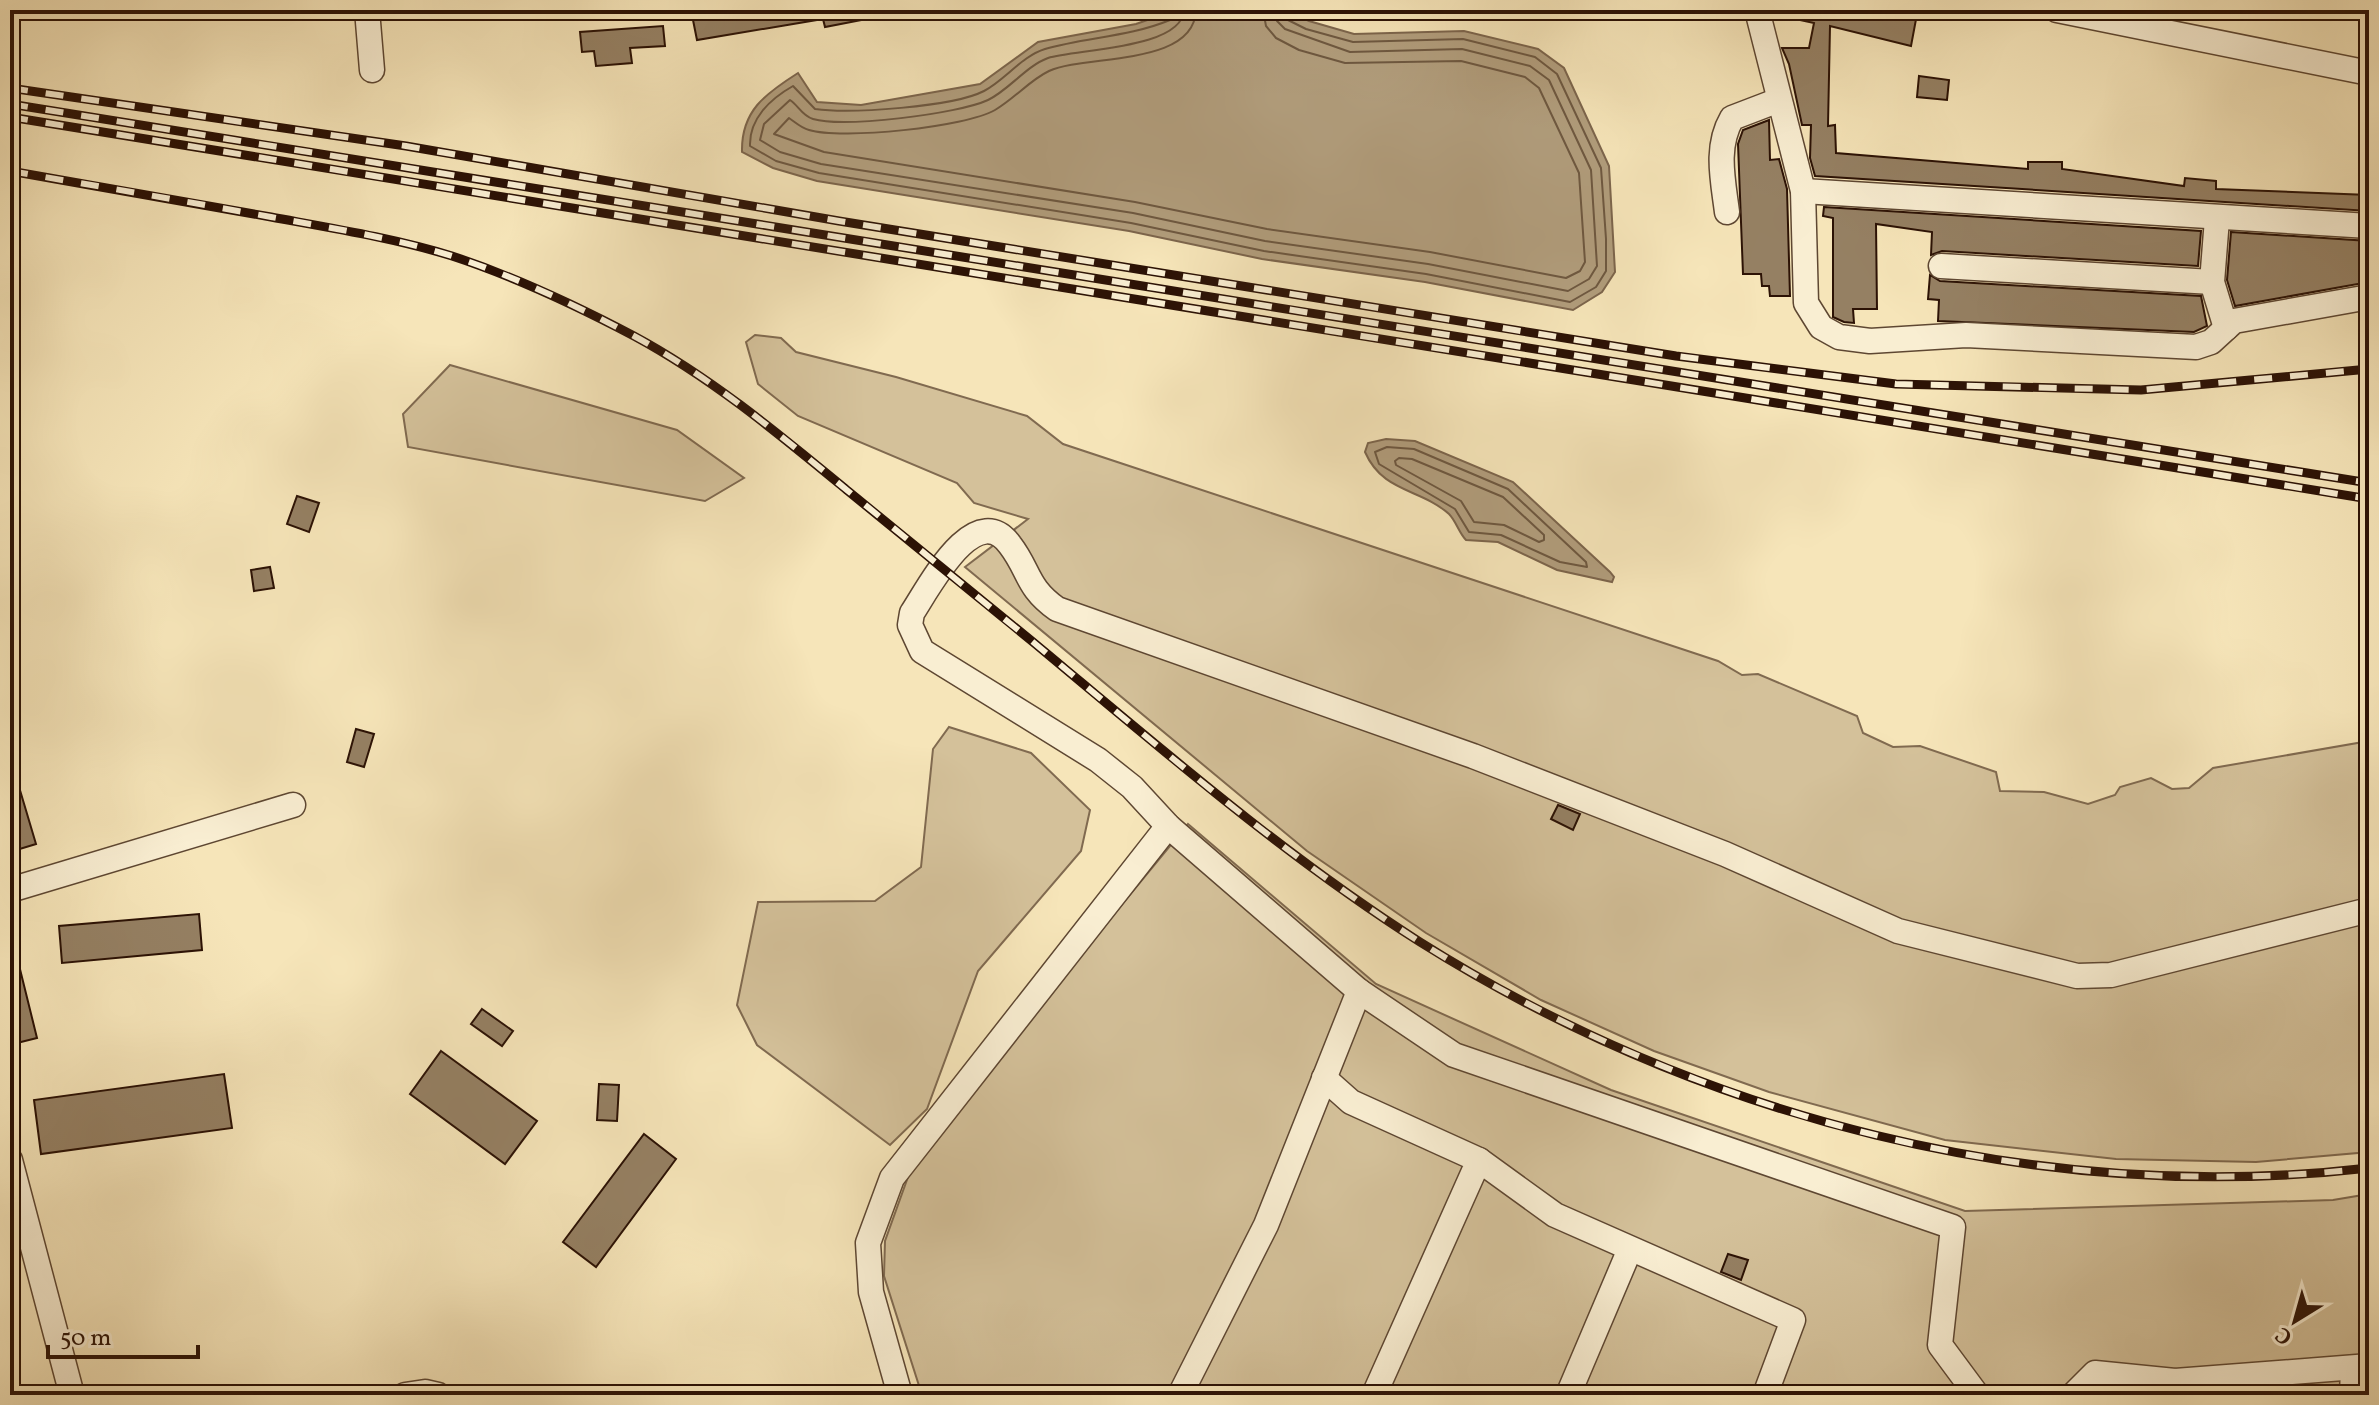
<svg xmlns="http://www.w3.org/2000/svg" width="2379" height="1405" font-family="Vollkorn,serif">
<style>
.green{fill:#d4c19a;stroke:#806a50;stroke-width:2}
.water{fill:#b19d7c;stroke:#7c654c;stroke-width:2}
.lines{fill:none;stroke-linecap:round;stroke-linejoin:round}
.shore{stroke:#6e5840;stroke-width:2}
.building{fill:#958063;stroke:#2c1205;stroke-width:2}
.minor-casing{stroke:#5e4732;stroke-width:27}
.minor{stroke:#f9eed2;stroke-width:24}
.rail-casing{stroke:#2c1205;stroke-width:9}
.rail{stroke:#f9eed2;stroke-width:6;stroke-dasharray:18;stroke-linecap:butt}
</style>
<rect width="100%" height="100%" fill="#f6e5b9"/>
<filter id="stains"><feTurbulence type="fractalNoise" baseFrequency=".0025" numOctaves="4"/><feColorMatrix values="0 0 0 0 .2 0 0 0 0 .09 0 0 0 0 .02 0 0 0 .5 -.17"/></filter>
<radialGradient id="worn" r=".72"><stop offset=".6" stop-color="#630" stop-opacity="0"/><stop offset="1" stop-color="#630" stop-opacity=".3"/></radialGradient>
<g class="green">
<polygon points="755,335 781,338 796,352 896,377 1027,416 1063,444 1718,661 1742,675 1758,674 1857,716 1863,733 1893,747 1920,746 1996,772 2000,791 2044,792 2088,804 2115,795 2120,787 2151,778 2172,789 2189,788 2213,768 2369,741 2369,1152 2256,1162 2116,1159 1945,1140 1769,1092 1654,1051 1541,1000 1426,933 1307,851 965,567 1028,519 974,503 957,483 798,416 758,384 746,342"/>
<polygon points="450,365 677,430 744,478 705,501 408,447 403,414"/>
<polygon points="949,727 1031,753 1090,810 1081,851 978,971 927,1109 890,1145 757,1045 737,1005 758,902 875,901 921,867 933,749"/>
<polygon points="1188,824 1376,984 1611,1090 1965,1211 2333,1200 2369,1194 2369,1395 922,1395 884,1276 885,1241 908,1177 1003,1049"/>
</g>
<g class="water">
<path d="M1176 10H1287L1309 21 1354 34 1464 31 1538 49 1564 68 1609 166 1615 272 1602 292 1573 310 1425 282 1262 259 1129 231 817 181 773 168 742 152C741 111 765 94 798 73L817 102 861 105 980 84 1038 42 1136 24Z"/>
<path d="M1386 439 1415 441 1513 482 1610 572 1614 577 1612 582 1557 570 1498 542 1466 540C1459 533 1456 521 1449 514 1420 488 1383 493 1365 452L1368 443Z"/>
</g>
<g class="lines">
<g class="shore">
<path d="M1174 10 1170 20C1129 37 1086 37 1045 49 1022 56 1005 80 984 91 953 107 850 114 815 109L793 86C770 99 749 119 750 146L776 161 819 173 1131 223 1264 251 1426 274 1570 302 1596 287 1606 271V239L1601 168 1557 74 1535 57 1463 39 1353 42 1306 29 1288 20 1285 10"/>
<path d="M1184 10C1182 49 1077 49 1048 58 1026 66 1009 90 988 100 958 114 844 128 813 119 802 116 798 105 790 100L764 124 760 140 780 152 821 164 1133 213 1265 241 1428 264 1568 291 1589 279 1597 266 1591 170 1549 80 1530 66 1462 49 1350 52 1285 29 1277 21 1275 10"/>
<path d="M1196 10C1194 67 1086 54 1049 71 1030 80 1014 99 995 110 966 127 842 140 809 130 801 128 795 122 789 118L774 134 824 152 1135 202 1267 229 1430 252 1566 278 1580 271 1585 262 1579 173 1539 88 1525 77 1461 61 1345 63 1299 50 1276 38 1266 26 1263 10"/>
<polygon points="1387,447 1414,449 1508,489 1586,562 1587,567 1560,562 1501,535 1469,532 1455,509 1379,464 1375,452"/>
<polygon points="1399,458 1412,459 1503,497 1544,535 1544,540 1539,542 1504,525 1474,522 1461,501 1396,465 1395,461"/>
</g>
</g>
<g class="building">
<polygon points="747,10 871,10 872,18 825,27 823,19 697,40 693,20"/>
<polygon points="1787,10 1896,10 1917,14 1911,46 1830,26 1828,126 1835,125 1836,153 2028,169 2028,162 2062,162 2062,169 2184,186 2185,178 2216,181 2216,189 2369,195 2369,211 1815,176 1810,158 1811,125 1802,125 1789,64 1782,48 1809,48 1814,23 1786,17"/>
<polygon points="663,26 665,46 630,48 632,63 596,66 594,51 582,52 580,32"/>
<polygon points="1919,76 1949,80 1947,100 1917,97"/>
<polygon points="1769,120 1770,160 1779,159 1787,189 1790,296 1770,296 1769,286 1762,286 1761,274 1743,274 1738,144 1743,130"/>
<polygon points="1824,207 2201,231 2198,266 1942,251 1931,255 1932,232 1876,224 1877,309 1853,309 1854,323 1844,322 1833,317 1833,218 1823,216"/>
<polygon points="2231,232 2369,241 2369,282 2235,306 2227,280"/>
<polygon points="1930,275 1940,281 2201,296 2207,326 2194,332 1938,321 1939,300 1928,299"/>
<polygon points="297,496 319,503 309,532 287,524"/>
<polygon points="270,567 274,588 254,591 251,570"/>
<polygon points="356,729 374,734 364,767 347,762"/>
<polygon points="14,770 36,844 10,852 10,771"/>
<polygon points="1558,805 1580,814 1573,830 1551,819"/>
<polygon points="199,914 202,950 62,963 59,926"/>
<polygon points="16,953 37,1038 13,1044 10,954"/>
<polygon points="482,1009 513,1031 502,1046 471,1024"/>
<polygon points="441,1051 537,1121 505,1164 410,1094"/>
<polygon points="224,1074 232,1128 41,1154 34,1100"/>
<polygon points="599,1084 619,1085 617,1121 597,1120"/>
<polygon points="644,1134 676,1159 596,1267 563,1242"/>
<polygon points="1728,1254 1748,1260 1741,1280 1721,1272"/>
</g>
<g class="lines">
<g class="minor-casing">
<g id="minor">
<polyline points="367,10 372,70"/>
<polyline points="1757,10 1803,191 1806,303 1821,327 1839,337 1870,341 1966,335 2196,347 2211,342 2234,321 2369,297"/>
<polyline points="2057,10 2369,73"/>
<polyline points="1803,191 2369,226"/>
<path d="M1727 212C1723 180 1715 147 1732 118L1779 100"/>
<polyline points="2217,219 2212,282 2226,328"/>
<polyline points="1941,266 2212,282"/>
<polyline points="10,890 293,805"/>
<polyline points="1324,1078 1351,1102 1479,1160 1374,1395"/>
<polyline points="10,1160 72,1395"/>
<polyline points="1479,1160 1555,1215 1793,1320 1765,1395"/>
<polyline points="405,1395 425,1392 438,1395"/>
<polyline points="900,1395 871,1292 868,1243 892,1178 1168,826"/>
<polyline points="1180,1395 1266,1225 1359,991"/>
<polyline points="1568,1395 1630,1249"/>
<path d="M1977 1395 1940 1345 1953 1227 1454 1055 1359 991 1168 826 1132 787 1098 760 922 651 910 625 912 613C928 589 975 497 1010 545 1030 571 1026 587 1057 609L1473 756 1725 854 1898 931 2077 976 2111 975 2369 910"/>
<polyline points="2073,1395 2095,1373 2175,1381 2369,1366"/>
<polyline points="2352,1395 2353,1368"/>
</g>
</g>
<use href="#minor" class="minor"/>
<g class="rail-casing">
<g id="rail">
<polyline points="10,88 406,146 839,221 1676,356 1896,384 2141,390 2369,369"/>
<polyline points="10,104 2369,483"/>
<polyline points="10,117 2369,499"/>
<path d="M10 171C97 186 184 201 271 217 331 228 394 238 452 256 516 277 575 305 634 336 712 378 780 435 848 491 910 541 971 592 1033 642 1158 746 1283 855 1420 942 1700 1118 2040 1206 2369 1168"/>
</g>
</g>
<use href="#rail" class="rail"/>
</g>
<rect width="2379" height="1405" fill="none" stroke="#f6e5b9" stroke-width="40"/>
<rect x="12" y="12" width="2355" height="1381" fill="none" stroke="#2c1205" stroke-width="4"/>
<rect x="20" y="20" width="2339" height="1365" fill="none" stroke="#2c1205" stroke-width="2"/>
<g transform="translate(2295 1321) rotate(217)" stroke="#f9eed2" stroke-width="6" paint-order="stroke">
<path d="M0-6L14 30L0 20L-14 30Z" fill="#2c1205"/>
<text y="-12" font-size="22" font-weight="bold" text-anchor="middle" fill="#2c1205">С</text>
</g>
<path d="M48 1345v12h150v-12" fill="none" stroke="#2c1205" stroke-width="4"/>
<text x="60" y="1345" font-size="24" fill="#2c1205" stroke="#f9eed2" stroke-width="6" paint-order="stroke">50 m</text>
<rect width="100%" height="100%" filter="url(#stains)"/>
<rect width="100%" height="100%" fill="url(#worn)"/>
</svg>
